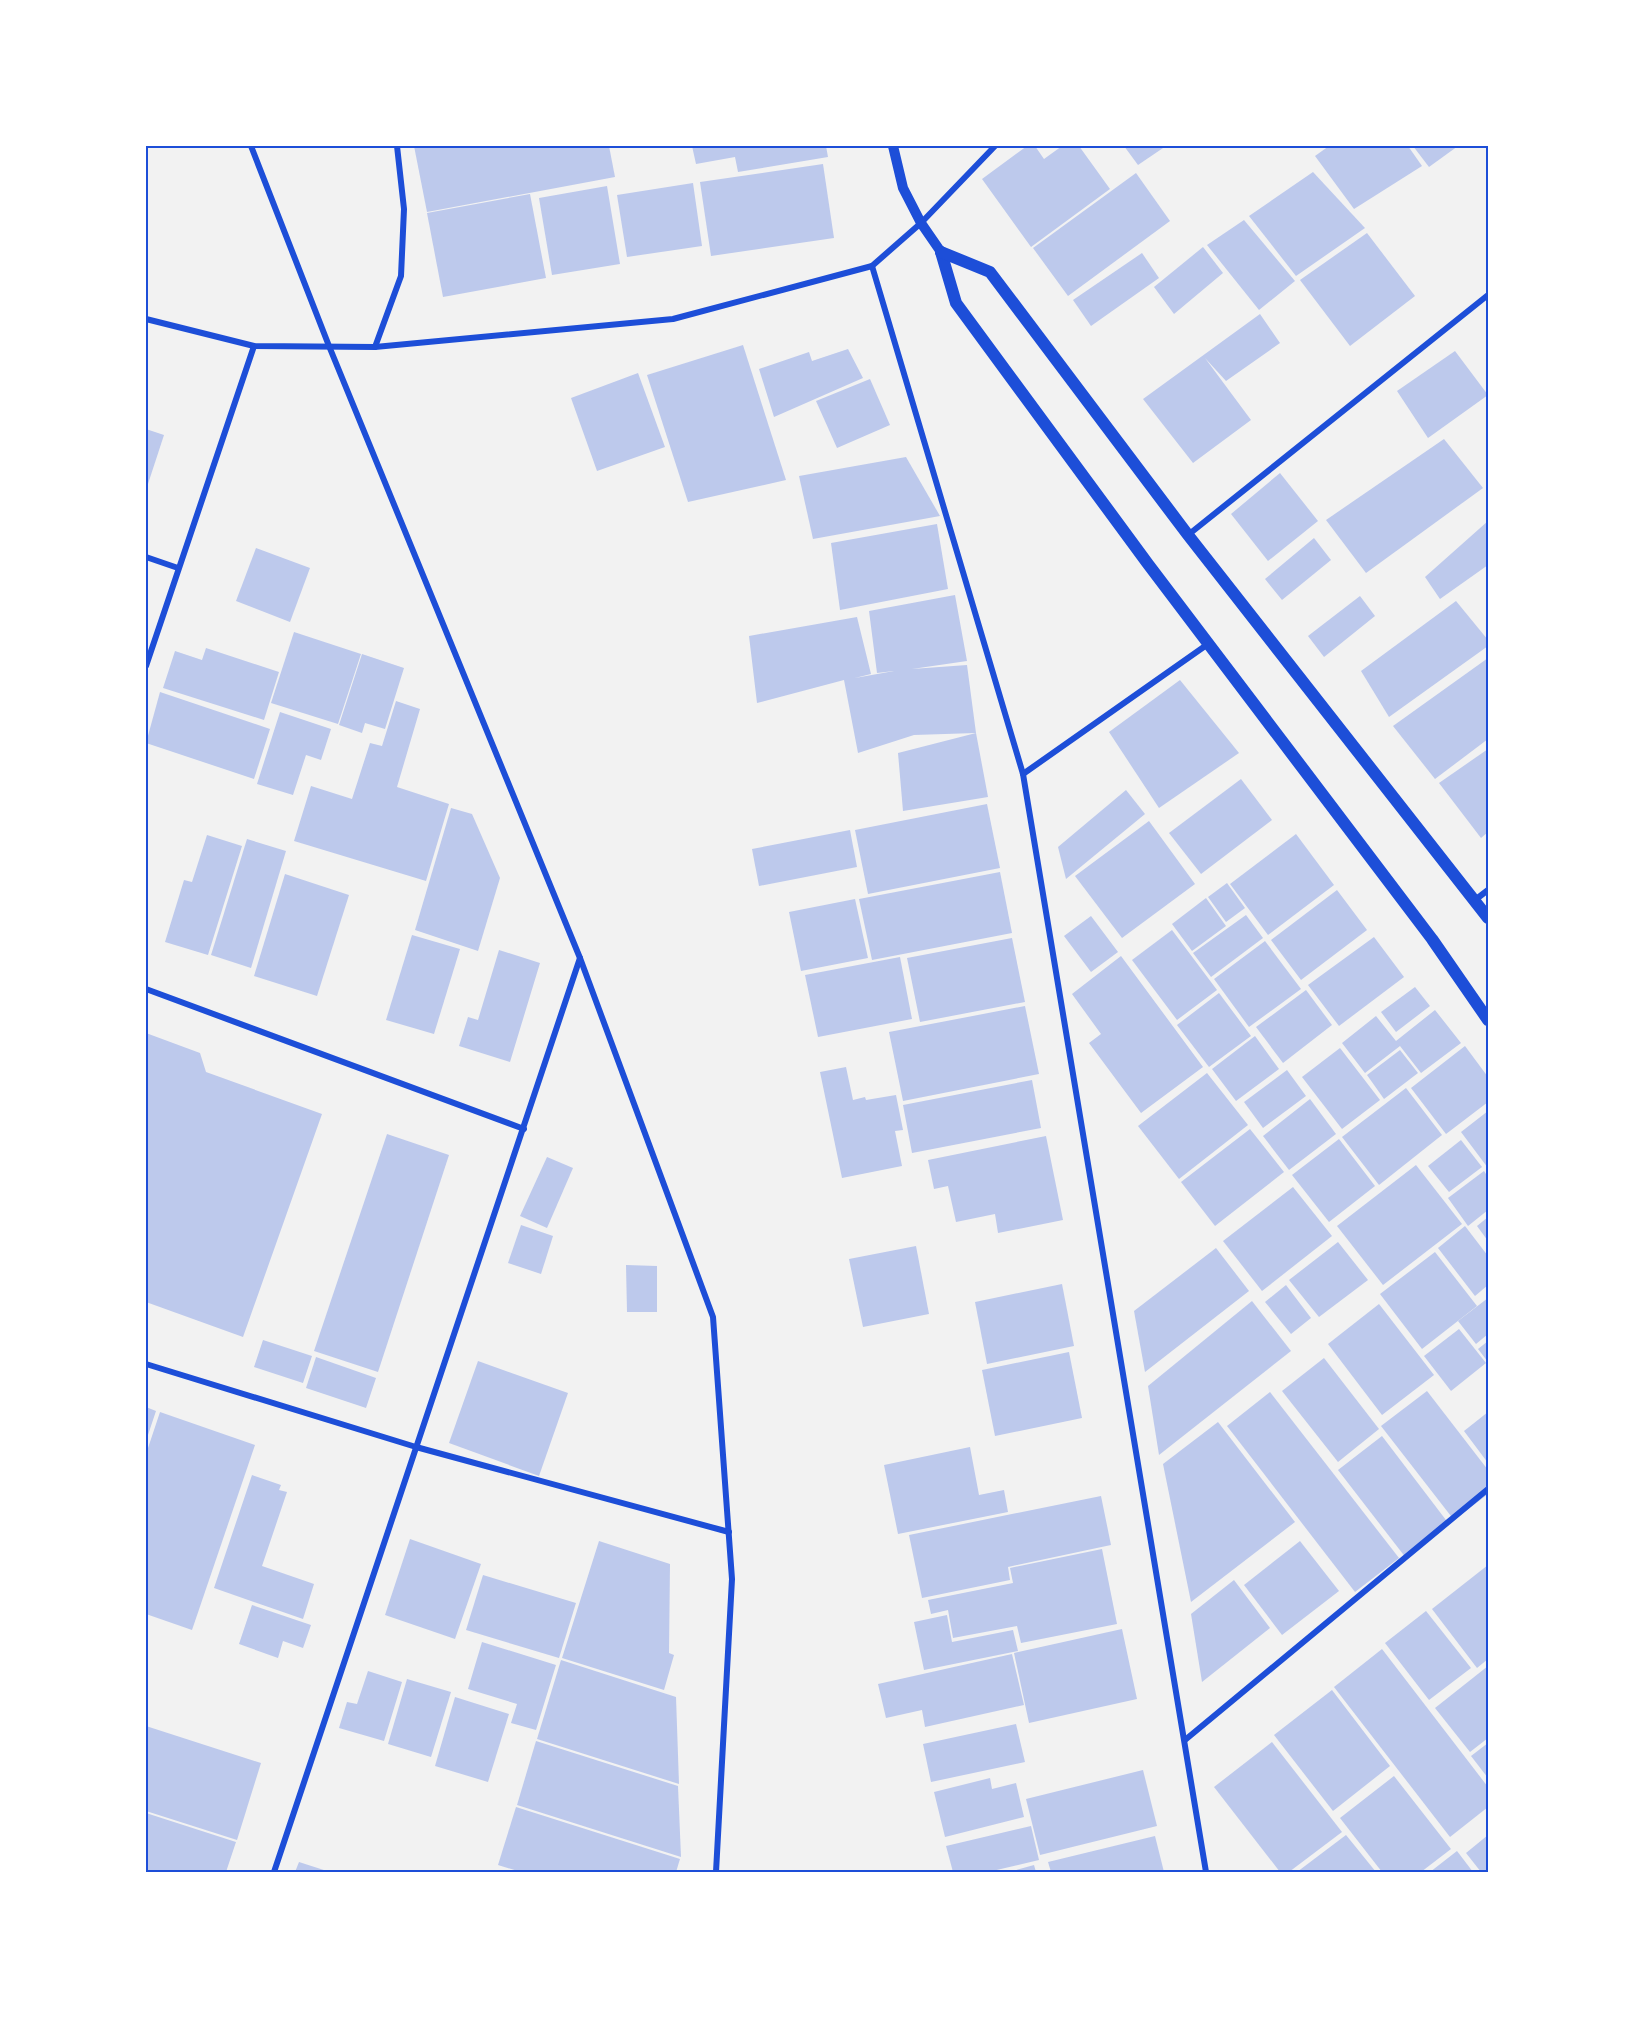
<svg xmlns="http://www.w3.org/2000/svg" width="1634" height="2018" font-family="Ubuntu,sans-serif">
<style>
.building{fill:#bdc9ec}
.lines{fill:none;stroke-linecap:round;stroke-linejoin:round}
.minor{stroke:#1d4ed8;stroke-width:6}
.tertiary{stroke:#1d4ed8;stroke-width:10}
.secondary{stroke:#1d4ed8;stroke-width:12}
.neatline{fill:none;stroke:#1d4ed8;stroke-width:2}
</style>
<rect width="100%" height="100%" fill="#f2f2f2"/>
<g class="building">
<polygon points="414,146 609,146 615,177 427,212"/>
<polygon points="692,146 826,146 828,157 738,172 735,157 696,164"/>
<polygon points="1027,146 1035,146 1044,159 1062,146 1079,146 1110,189 1031,247 982,179"/>
<polygon points="1124,146 1166,146 1138,165"/>
<polygon points="1329,146 1408,146 1422,166 1354,209 1315,156"/>
<polygon points="1413,146 1458,146 1429,167"/>
<polygon points="823,164 834,238 711,256 700,182"/>
<polygon points="1313,172 1365,228 1296,276 1249,216"/>
<polygon points="1136,173 1170,221 1068,296 1033,248"/>
<polygon points="693,183 702,246 627,257 617,195"/>
<polygon points="607,186 620,264 552,275 539,198"/>
<polygon points="530,194 546,278 443,297 427,213"/>
<polygon points="1244,220 1295,281 1259,310 1207,245"/>
<polygon points="1367,233 1415,296 1350,346 1300,280"/>
<polygon points="1203,247 1223,273 1174,314 1154,287"/>
<polygon points="1142,253 1159,278 1091,326 1073,300"/>
<polygon points="1260,314 1280,343 1226,381 1205,358 1251,420 1193,463 1143,399"/>
<polygon points="743,345 786,480 688,502 647,375"/>
<polygon points="848,349 863,378 774,417 759,369 809,352 812,361"/>
<polygon points="1455,351 1488,395 1428,438 1397,391"/>
<polygon points="638,373 665,447 597,471 571,398"/>
<polygon points="870,379 890,425 837,448 816,401"/>
<polygon points="146,429 164,435 146,490"/>
<polygon points="1444,439 1483,488 1366,573 1326,520"/>
<polygon points="906,457 940,516 813,539 799,476"/>
<polygon points="1280,473 1318,521 1268,561 1231,514"/>
<polygon points="1488,521 1488,565 1440,599 1425,577"/>
<polygon points="937,524 948,589 840,610 831,543"/>
<polygon points="1314,538 1331,560 1282,600 1265,579"/>
<polygon points="256,548 310,568 290,622 236,601"/>
<polygon points="955,595 967,661 912,669 967,665 976,733 914,735 858,753 844,680 757,703 749,636 857,617 871,674 855,678 894,671 877,673 869,611"/>
<polygon points="1360,596 1375,616 1324,657 1308,636"/>
<polygon points="1456,601 1488,640 1488,646 1389,717 1361,671"/>
<polygon points="294,632 361,654 338,724 271,703"/>
<polygon points="206,648 279,672 264,720 163,688 175,651 202,660"/>
<polygon points="362,654 404,668 385,729 365,723 362,733 339,725"/>
<polygon points="1488,658 1488,739 1435,779 1393,726"/>
<polygon points="1180,680 1239,753 1159,808 1109,732"/>
<polygon points="160,692 270,729 254,779 146,743"/>
<polygon points="396,701 420,709 397,787 449,804 426,881 294,841 311,786 352,799 370,743 382,746"/>
<polygon points="280,712 331,729 321,760 306,755 293,795 257,784"/>
<polygon points="976,733 988,797 903,811 898,753"/>
<polygon points="1488,749 1488,832 1481,838 1439,783"/>
<polygon points="1241,779 1272,820 1201,874 1169,833"/>
<polygon points="1126,790 1145,814 1066,879 1058,847"/>
<polygon points="987,804 1000,868 868,894 855,830"/>
<polygon points="451,808 472,814 500,878 478,951 415,930"/>
<polygon points="1149,821 1195,884 1122,938 1075,876"/>
<polygon points="850,830 857,867 759,886 752,849"/>
<polygon points="1296,834 1334,885 1268,935 1230,884"/>
<polygon points="207,835 242,846 208,955 165,942 184,880 192,882"/>
<polygon points="247,839 286,851 251,968 211,955"/>
<polygon points="1000,872 1012,933 872,960 859,899"/>
<polygon points="285,874 349,895 317,996 254,976"/>
<polygon points="1227,883 1245,908 1226,922 1208,897"/>
<polygon points="1337,890 1367,930 1301,980 1271,940"/>
<polygon points="1206,898 1226,926 1192,951 1172,924"/>
<polygon points="855,899 868,958 801,971 789,912"/>
<polygon points="1246,915 1263,938 1211,977 1193,953"/>
<polygon points="1091,916 1118,952 1091,972 1064,936"/>
<polygon points="1172,930 1217,990 1177,1020 1132,960"/>
<polygon points="412,935 460,949 434,1034 386,1020"/>
<polygon points="1374,937 1404,977 1339,1026 1308,985"/>
<polygon points="1012,938 1025,1002 920,1022 907,958"/>
<polygon points="1265,941 1301,989 1249,1027 1214,979"/>
<polygon points="499,950 540,963 510,1062 459,1046 468,1017 478,1020"/>
<polygon points="1121,956 1203,1067 1141,1113 1089,1043 1101,1034 1072,994"/>
<polygon points="900,957 912,1019 818,1037 805,975"/>
<polygon points="1415,987 1430,1006 1396,1032 1381,1012"/>
<polygon points="1306,990 1332,1025 1283,1063 1256,1027"/>
<polygon points="1219,993 1251,1036 1209,1067 1177,1025"/>
<polygon points="1025,1006 1039,1074 903,1101 889,1032"/>
<polygon points="1435,1010 1461,1043 1421,1073 1400,1046 1365,1073 1342,1043 1376,1016 1396,1041"/>
<polygon points="146,1033 200,1053 206,1072 322,1114 243,1337 146,1302"/>
<polygon points="1255,1036 1279,1069 1236,1101 1212,1069"/>
<polygon points="1465,1046 1488,1077 1488,1102 1446,1134 1411,1088"/>
<polygon points="1340,1048 1380,1100 1342,1129 1302,1077"/>
<polygon points="1400,1050 1418,1073 1384,1099 1367,1075"/>
<polygon points="846,1067 853,1100 865,1097 866,1100 896,1095 903,1130 895,1131 902,1166 842,1178 820,1072"/>
<polygon points="1287,1070 1306,1096 1263,1128 1244,1102"/>
<polygon points="1207,1073 1248,1125 1179,1179 1138,1126"/>
<polygon points="1032,1080 1041,1128 912,1153 903,1105"/>
<polygon points="1406,1088 1442,1135 1379,1185 1342,1137"/>
<polygon points="1310,1099 1336,1134 1289,1170 1263,1136"/>
<polygon points="1488,1111 1488,1168 1461,1132"/>
<polygon points="1250,1129 1284,1172 1215,1226 1181,1182"/>
<polygon points="387,1134 449,1155 378,1372 314,1351"/>
<polygon points="1046,1136 1063,1220 998,1233 995,1214 956,1222 948,1186 934,1189 928,1160"/>
<polygon points="1339,1139 1375,1186 1329,1222 1292,1175"/>
<polygon points="1461,1140 1482,1167 1449,1192 1428,1166"/>
<polygon points="547,1157 573,1168 547,1228 520,1216"/>
<polygon points="1416,1165 1462,1224 1383,1285 1337,1226"/>
<polygon points="1484,1171 1488,1177 1488,1210 1468,1226 1448,1198"/>
<polygon points="1293,1187 1332,1236 1262,1291 1223,1241"/>
<polygon points="1488,1217 1488,1241 1477,1226"/>
<polygon points="521,1225 553,1236 541,1274 508,1263"/>
<polygon points="1465,1226 1488,1256 1488,1285 1475,1296 1438,1248"/>
<polygon points="1338,1242 1368,1280 1319,1317 1289,1280"/>
<polygon points="916,1246 929,1314 863,1327 849,1259"/>
<polygon points="1216,1248 1249,1291 1145,1372 1134,1311"/>
<polygon points="1435,1252 1477,1306 1422,1349 1380,1294"/>
<polygon points="626,1265 657,1266 657,1312 627,1312"/>
<polygon points="1062,1284 1074,1346 987,1364 975,1302"/>
<polygon points="1286,1285 1311,1318 1291,1334 1265,1302"/>
<polygon points="1488,1298 1488,1334 1476,1344 1458,1321"/>
<polygon points="1252,1301 1291,1351 1159,1455 1148,1386"/>
<polygon points="1379,1304 1434,1375 1382,1415 1328,1344"/>
<polygon points="1459,1329 1486,1363 1451,1391 1424,1356"/>
<polygon points="263,1340 312,1356 303,1383 254,1367"/>
<polygon points="1488,1341 1488,1362 1478,1349"/>
<polygon points="1069,1352 1082,1418 995,1436 982,1370"/>
<polygon points="316,1357 376,1378 366,1408 306,1388"/>
<polygon points="1324,1358 1379,1429 1338,1462 1282,1391"/>
<polygon points="478,1361 568,1393 539,1476 449,1443"/>
<polygon points="1427,1391 1488,1470 1488,1494 1454,1520 1381,1426"/>
<polygon points="1270,1392 1399,1558 1355,1592 1227,1426"/>
<polygon points="146,1407 156,1411 146,1441"/>
<polygon points="160,1412 255,1445 192,1630 146,1614 146,1454"/>
<polygon points="1488,1412 1488,1463 1464,1431"/>
<polygon points="1218,1422 1295,1522 1191,1602 1163,1464"/>
<polygon points="1382,1436 1449,1524 1406,1558 1338,1470"/>
<polygon points="970,1447 979,1495 1004,1490 1008,1512 898,1534 884,1465"/>
<polygon points="252,1475 281,1485 279,1490 287,1492 262,1566 314,1584 303,1619 214,1588"/>
<polygon points="1101,1496 1111,1545 1008,1567 1010,1580 922,1598 909,1535"/>
<polygon points="410,1539 481,1564 455,1639 385,1615"/>
<polygon points="599,1541 670,1564 669,1653 674,1655 664,1690 562,1658"/>
<polygon points="1300,1541 1339,1591 1282,1635 1244,1585"/>
<polygon points="1102,1549 1117,1624 1021,1643 1017,1626 953,1638 948,1610 931,1614 928,1600 1013,1583 1010,1568"/>
<polygon points="1488,1565 1488,1659 1477,1668 1432,1609"/>
<polygon points="483,1575 576,1603 559,1658 466,1630"/>
<polygon points="1234,1580 1270,1628 1202,1682 1191,1614"/>
<polygon points="252,1605 311,1625 303,1648 283,1641 278,1658 239,1644"/>
<polygon points="1426,1611 1471,1668 1429,1700 1385,1643"/>
<polygon points="947,1615 952,1642 1013,1630 1018,1651 924,1670 914,1622"/>
<polygon points="1122,1629 1137,1699 1029,1723 1014,1653"/>
<polygon points="482,1642 556,1665 536,1730 511,1723 517,1704 468,1689"/>
<polygon points="1382,1649 1488,1787 1488,1807 1450,1837 1334,1687"/>
<polygon points="1012,1654 1024,1705 925,1727 922,1710 886,1718 878,1684"/>
<polygon points="561,1660 676,1697 679,1784 537,1739"/>
<polygon points="1488,1666 1488,1738 1470,1752 1435,1708"/>
<polygon points="368,1671 402,1682 384,1741 339,1728 347,1702 357,1704"/>
<polygon points="407,1679 451,1692 431,1757 388,1744"/>
<polygon points="1332,1690 1390,1766 1333,1811 1274,1735"/>
<polygon points="455,1697 509,1714 488,1782 435,1766"/>
<polygon points="1016,1724 1025,1762 931,1782 923,1744"/>
<polygon points="146,1726 261,1763 237,1840 146,1811"/>
<polygon points="536,1741 678,1786 681,1857 517,1805"/>
<polygon points="1272,1742 1342,1832 1289,1872 1280,1872 1214,1787"/>
<polygon points="1488,1743 1488,1778 1471,1756"/>
<polygon points="1143,1770 1157,1826 1040,1855 1026,1799"/>
<polygon points="1394,1776 1451,1849 1421,1872 1382,1872 1340,1818"/>
<polygon points="990,1778 992,1789 1016,1783 1024,1817 945,1837 934,1792"/>
<polygon points="516,1807 680,1859 676,1872 521,1872 498,1865"/>
<polygon points="146,1813 236,1842 226,1872 146,1872"/>
<polygon points="1031,1826 1039,1860 988,1872 953,1872 946,1846"/>
<polygon points="1346,1835 1376,1872 1297,1872"/>
<polygon points="1488,1835 1488,1872 1481,1872 1466,1853"/>
<polygon points="1155,1836 1164,1872 1051,1872 1048,1862"/>
<polygon points="1457,1851 1473,1872 1430,1872"/>
<polygon points="299,1862 330,1872 295,1872"/>
<polygon points="1034,1865 1036,1872 1009,1872"/>
</g>
<g class="lines">
<g class="minor">
<polyline points="251,146 329,346 580,958 713,1317 732,1579 716,1872"/>
<polyline points="872,266 1023,774 1206,1872"/>
<polyline points="146,319 254,346 375,347 673,319 872,266 921,223 995,146"/>
<polyline points="375,347 401,276 404,209 397,146"/>
<polyline points="1188,535 1488,295"/>
<polyline points="146,557 178,568"/>
<polyline points="146,666 254,346"/>
<polyline points="1023,774 1208,644"/>
<polyline points="1475,900 1488,890"/>
<polyline points="146,989 524,1129"/>
<polyline points="146,1364 416,1447 729,1532"/>
<polyline points="1185,1740 1488,1489"/>
<polyline points="274,1872 580,958"/>
</g>
<polyline class="tertiary" points="893,146 903,188 921,223 941,252"/>
<g class="secondary">
<polyline points="941,252 956,303 1148,564 1432,939 1488,1020"/>
<polyline points="941,252 990,272 1188,535 1488,918"/>
</g>
</g>
<rect width="1634" height="2018" fill="none" stroke="#ffffff" stroke-width="294"/>
<rect x="147" y="147" width="1340" height="1724" class="neatline"/>
</svg>
